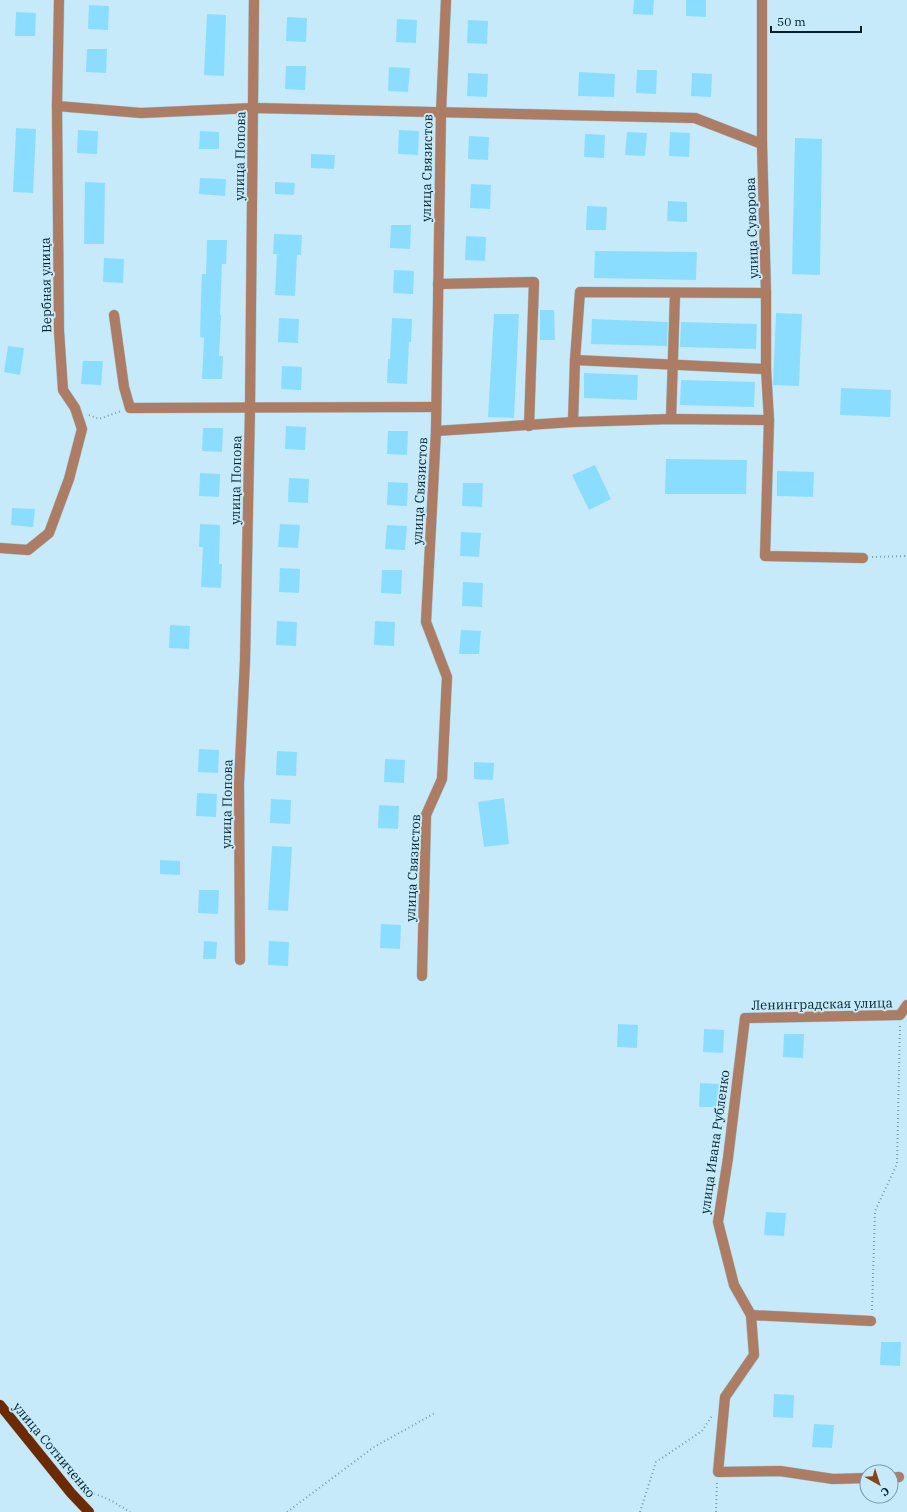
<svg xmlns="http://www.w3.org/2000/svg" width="907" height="1512" font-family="'IBM Plex Serif',serif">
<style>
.building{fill:#8bddff}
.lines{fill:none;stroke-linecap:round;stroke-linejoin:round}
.minor-casing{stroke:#a3c6d5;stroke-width:11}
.major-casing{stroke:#a3c6d5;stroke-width:11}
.path{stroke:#7b9dab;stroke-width:2;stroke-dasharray:1 3;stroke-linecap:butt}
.minor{stroke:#ad7c65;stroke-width:10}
.major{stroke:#6c2a00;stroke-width:10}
.labels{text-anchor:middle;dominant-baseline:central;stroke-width:4;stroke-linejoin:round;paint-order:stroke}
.street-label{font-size:13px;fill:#01202c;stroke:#c7eafa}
</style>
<rect width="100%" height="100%" fill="#c7eafa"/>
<g class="building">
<polygon points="634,0 654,0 653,15 633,14"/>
<polygon points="686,0 706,0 706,17 686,16"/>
<polygon points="89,5 109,6 108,30 88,29"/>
<polygon points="16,12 36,13 35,36 15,36"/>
<polygon points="207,14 226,15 224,76 204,75"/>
<polygon points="287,17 307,18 306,42 286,41"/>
<polygon points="397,19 417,20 416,43 396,42"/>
<polygon points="468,20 488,21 487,44 467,43"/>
<polygon points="87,49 107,49 106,73 86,72"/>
<polygon points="286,66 306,66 305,90 285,89"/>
<polygon points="389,67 410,68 408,92 388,91"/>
<polygon points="637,70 657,70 656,94 636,93"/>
<polygon points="579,72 615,74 614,97 578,96"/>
<polygon points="468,73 488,74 487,97 467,96"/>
<polygon points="692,73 712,74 711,97 691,96"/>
<polygon points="16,128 36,129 33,193 13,192"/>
<polygon points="78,130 98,131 97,154 77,153"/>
<polygon points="399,130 419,131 418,155 398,154"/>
<polygon points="200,131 219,132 219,149 199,149"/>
<polygon points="627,132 647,133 645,156 625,155"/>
<polygon points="670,132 690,133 689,157 669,156"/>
<polygon points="585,134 605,135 604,158 584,157"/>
<polygon points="469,136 489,137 488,160 468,159"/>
<polygon points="795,138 822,139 820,275 792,274"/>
<polygon points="311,154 335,155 334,169 311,168"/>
<polygon points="200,178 226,179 225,196 199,194"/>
<polygon points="85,182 105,183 104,244 84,244"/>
<polygon points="275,182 295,183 294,195 275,194"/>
<polygon points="471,184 491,185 490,209 470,208"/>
<polygon points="668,201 687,202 687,222 667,221"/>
<polygon points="587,206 607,207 606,230 586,230"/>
<polygon points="391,225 411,225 410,249 390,248"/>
<polygon points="274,234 302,235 301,255 297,255 295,296 275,295 277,254 273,254"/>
<polygon points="466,236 486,237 485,261 465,260"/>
<polygon points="207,240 227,240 226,264 222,264 220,315 221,315 219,356 223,356 222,379 202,379 204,338 200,337 201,298 202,274 206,274"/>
<polygon points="595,251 697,252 696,280 594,278"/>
<polygon points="104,258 124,259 123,283 103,282"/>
<polygon points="394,270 414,271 413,294 393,293"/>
<polygon points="540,310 554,310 555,340 540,340"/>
<polygon points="776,313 802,314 799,386 773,385"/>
<polygon points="494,314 519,314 514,418 488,417"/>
<polygon points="279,318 299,319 298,343 278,342"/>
<polygon points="392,318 412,319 411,342 409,342 407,384 387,383 388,359 390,359"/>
<polygon points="592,319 668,322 667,346 591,344"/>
<polygon points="681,322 757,324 756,349 680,347"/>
<polygon points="8,346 24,348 20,375 4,372"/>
<polygon points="83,361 103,361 101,385 81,384"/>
<polygon points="282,366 302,367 301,390 281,389"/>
<polygon points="584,373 638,375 637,400 584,398"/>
<polygon points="681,380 755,382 754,407 680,405"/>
<polygon points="841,388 891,390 890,417 840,415"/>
<polygon points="286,426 306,427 305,450 285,449"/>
<polygon points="203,428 223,428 222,452 202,451"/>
<polygon points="388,431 408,431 407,455 387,454"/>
<polygon points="666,459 747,460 746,494 665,494"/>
<polygon points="595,465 611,499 589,510 572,475"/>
<polygon points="777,471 814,472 813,497 777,496"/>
<polygon points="200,473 220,474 219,497 199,496"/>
<polygon points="289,478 309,479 308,503 288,502"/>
<polygon points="388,482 408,483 407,506 387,505"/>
<polygon points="463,483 483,483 482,507 462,506"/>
<polygon points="12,508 35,509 33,527 11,525"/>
<polygon points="200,524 220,525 219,564 222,564 221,588 201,587 203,547 199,547"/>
<polygon points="280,524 300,525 298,548 278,547"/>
<polygon points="387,525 407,526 405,550 385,549"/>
<polygon points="461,532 481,533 479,557 460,556"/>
<polygon points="280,568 300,569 299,593 279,592"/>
<polygon points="382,570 402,570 401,594 381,593"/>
<polygon points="463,582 483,583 482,607 462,606"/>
<polygon points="277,621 297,622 296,646 276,645"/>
<polygon points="375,621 395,622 394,646 374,645"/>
<polygon points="170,625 190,626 189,649 169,648"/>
<polygon points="461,630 481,631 479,654 459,654"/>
<polygon points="199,749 219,750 218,773 198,772"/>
<polygon points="277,751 297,752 296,776 276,775"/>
<polygon points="385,759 405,760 404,783 384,782"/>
<polygon points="474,762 494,763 493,780 474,779"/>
<polygon points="197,793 217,794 216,817 196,816"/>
<polygon points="504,798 509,844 484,847 478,802"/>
<polygon points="271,799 291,800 290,824 270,823"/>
<polygon points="379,805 399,806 398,829 378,828"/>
<polygon points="272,846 292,847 288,911 268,910"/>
<polygon points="160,860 180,861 180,875 160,874"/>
<polygon points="199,890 219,890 218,914 198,913"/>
<polygon points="381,924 401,925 400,949 380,948"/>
<polygon points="204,941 217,942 216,959 203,959"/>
<polygon points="269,941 289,942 288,966 268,965"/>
<polygon points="618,1024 638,1025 637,1048 617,1047"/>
<polygon points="704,1029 724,1030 723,1053 703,1052"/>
<polygon points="784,1034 804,1034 803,1058 783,1057"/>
<polygon points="700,1083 720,1084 719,1107 699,1107"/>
<polygon points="766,1212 786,1213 784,1236 764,1235"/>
<polygon points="881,1342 901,1342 900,1366 880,1365"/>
<polygon points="774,1394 794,1395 793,1418 773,1417"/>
<polygon points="814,1424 834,1425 832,1448 812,1447"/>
</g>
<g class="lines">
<g class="minor-casing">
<g id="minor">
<polyline points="57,106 141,113 253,108 695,118 762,144"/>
<polyline points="438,284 534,282 529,426"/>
<polyline points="114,315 124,387 130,408 436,407"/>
<polyline points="575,360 766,369"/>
<polyline points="671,419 675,294"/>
<polyline points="769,420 765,556 863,558"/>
<polyline points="573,422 575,360 580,292 766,293 762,144 762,0"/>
<polyline points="436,431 573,422 671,419 769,420 766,369 766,293"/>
<polyline points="0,548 28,550 49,533 69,479 82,429 75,408 63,390 59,331 57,106 59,0"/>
<polyline points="240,960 239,784 245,661 250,408 254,0"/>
<polyline points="422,976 426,815 442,779 447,677 426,622 436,431 441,112 446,0"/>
<polyline points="751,1315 871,1321"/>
<polyline points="867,1478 833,1479 780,1471 718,1472 725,1397 754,1355 751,1315 734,1285 718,1222 728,1158 745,1018 900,1015 907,1005"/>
<polyline points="891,1478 899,1477"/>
</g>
</g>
<g class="major-casing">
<polyline id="major" points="0,1405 71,1493 89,1512"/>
</g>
<g class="path">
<polyline points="89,415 99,419 121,411"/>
<polyline points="872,557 907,556"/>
<polyline points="872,1310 875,1211 897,1164 900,1025"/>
<polyline points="83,1489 110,1500 130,1512"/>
<polyline points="287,1512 374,1447 435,1413"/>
<polyline points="640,1512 656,1462 702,1431 712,1416"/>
<polyline points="716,1512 717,1481"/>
</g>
<use href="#minor" class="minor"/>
<use href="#major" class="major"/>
</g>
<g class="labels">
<g class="street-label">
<text transform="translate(240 156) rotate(-89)">улица Попова</text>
<text transform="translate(427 168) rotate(-89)">улица Связистов</text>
<text transform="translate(752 228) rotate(-92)">улица Суворова</text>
<text transform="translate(46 285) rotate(-91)">Вербная улица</text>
<text transform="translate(236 480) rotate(-89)">улица Попова</text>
<text transform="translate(420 491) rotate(-87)">улица Связистов</text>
<text transform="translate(227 804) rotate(-89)">улица Попова</text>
<text transform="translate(413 868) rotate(-87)">улица Связистов</text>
<text transform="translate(822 1004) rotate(-1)">Ленинградская улица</text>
<text transform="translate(715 1142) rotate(-82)">улица Ивана Рубленко</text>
<text transform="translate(54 1450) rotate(50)">улица Сотниченко</text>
</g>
</g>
<g transform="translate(879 1484) rotate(141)"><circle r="19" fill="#c7eafa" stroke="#7899a8"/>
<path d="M0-3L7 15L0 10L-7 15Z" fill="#89431d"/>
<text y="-6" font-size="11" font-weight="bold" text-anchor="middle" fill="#01202c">С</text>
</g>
<path d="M771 26v6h90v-6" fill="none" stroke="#01202c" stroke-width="2"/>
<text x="777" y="26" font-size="12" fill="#01202c" stroke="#c7eafa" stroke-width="3" paint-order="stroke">50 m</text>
</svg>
